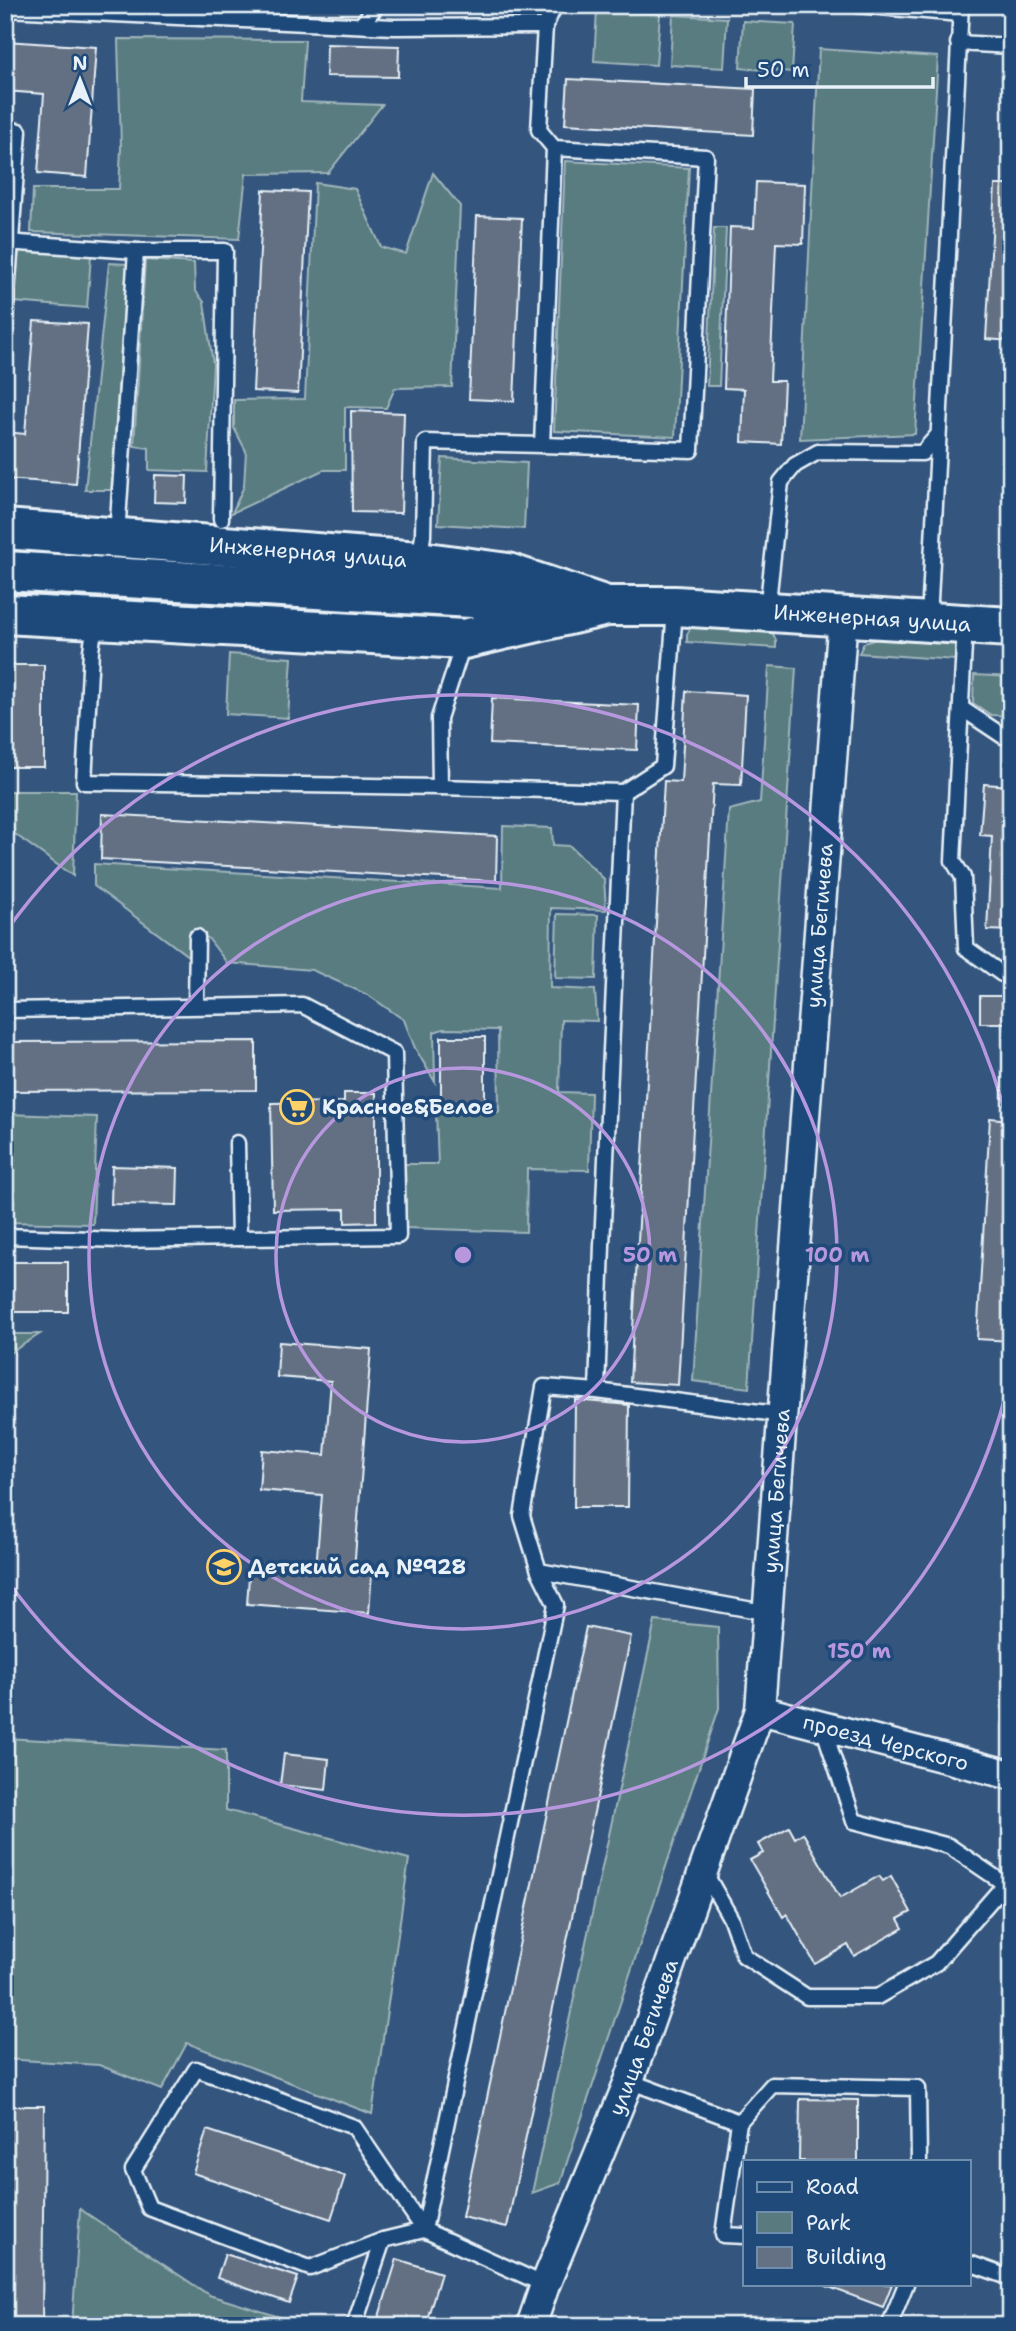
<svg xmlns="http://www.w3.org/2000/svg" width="1016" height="2331" font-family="'Shantell Sans',sans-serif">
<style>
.green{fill:#597b80;stroke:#a0b6bc;stroke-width:2}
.building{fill:#647083;stroke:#e8f1f8;stroke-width:2}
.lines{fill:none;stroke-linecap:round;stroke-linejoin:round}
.lane-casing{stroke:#e8f1f8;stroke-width:19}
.street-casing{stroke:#e8f1f8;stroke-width:33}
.secondary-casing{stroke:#e8f1f8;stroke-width:44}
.lane{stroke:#1f4a7a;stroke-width:14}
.street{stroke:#1f4a7a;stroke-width:28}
.secondary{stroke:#1f4a7a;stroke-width:38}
.ring{fill:none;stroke:#b798de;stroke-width:3.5}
.labels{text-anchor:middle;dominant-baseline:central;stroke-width:7;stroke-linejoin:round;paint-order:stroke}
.street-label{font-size:21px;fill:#e8f1f8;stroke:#1f4a7a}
.poi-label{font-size:21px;font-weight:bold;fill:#e8f1f8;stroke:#1f4a7a;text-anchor:start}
.centre{fill:#b798de;stroke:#1f4a7a;stroke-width:3.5}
.ring-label{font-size:21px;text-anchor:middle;font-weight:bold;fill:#b798de;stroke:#1f4a7a;stroke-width:7;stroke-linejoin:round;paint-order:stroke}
</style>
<rect width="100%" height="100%" fill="#34557d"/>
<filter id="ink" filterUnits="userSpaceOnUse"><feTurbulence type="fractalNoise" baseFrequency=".0143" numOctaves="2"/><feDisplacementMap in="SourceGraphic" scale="14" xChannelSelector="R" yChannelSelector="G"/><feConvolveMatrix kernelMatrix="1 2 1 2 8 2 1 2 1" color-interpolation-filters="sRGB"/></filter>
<g filter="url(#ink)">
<g class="green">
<polygon points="597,10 660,14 656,65 594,61"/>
<polygon points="673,15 727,18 724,68 670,65"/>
<polygon points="743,21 795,24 792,72 740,68"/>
<polygon points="118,39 305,40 301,102 382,105 328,173 246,174 239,239 31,232 33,189 119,189 121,148"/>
<polygon points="819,49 938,57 915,434 800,439"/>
<polygon points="565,161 689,168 675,437 554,431"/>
<polygon points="433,173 460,206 452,387 395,388 386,408 345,407 345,470 323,470 232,513 244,486 246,451 234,428 234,400 305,399 315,183 355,189 381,247 406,254"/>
<polygon points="714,228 726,228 719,386 707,386"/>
<polygon points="19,250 91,256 87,308 14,302"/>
<polygon points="145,260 194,263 195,290 204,302 213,364 207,472 149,470 149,448 134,446"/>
<polygon points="109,263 127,264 111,490 85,490"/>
<polygon points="442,458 527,463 524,529 438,524"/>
<polygon points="694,623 770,628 776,640 776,648 687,642 687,634"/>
<polygon points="886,636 956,641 955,660 859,653 864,643"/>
<polygon points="229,654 292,658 288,718 226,714"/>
<polygon points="769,666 796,668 749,1388 693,1381 729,810 760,802"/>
<polygon points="974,675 1011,677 1011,716 991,715 973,703"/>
<polygon points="5,791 76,791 73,876 5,827"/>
<polygon points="503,826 552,828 553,845 570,846 604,879 606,910 551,908 550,988 595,990 597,1021 561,1020 559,1092 591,1093 589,1170 527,1169 526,1232 406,1228 405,1164 438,1164 436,1112 499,1112 498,1030 443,1029 434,1032 435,1082 415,1048 404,1020 368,995 312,970 227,963 208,938 190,931 188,956 94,886 94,864 502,888"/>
<polygon points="557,914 598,915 596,979 555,978"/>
<polygon points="5,1114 97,1117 93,1224 5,1222"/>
<polygon points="5,1334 40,1334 5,1356"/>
<polygon points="655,1621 718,1627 719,1708 560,2183 532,2193"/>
<polygon points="5,1738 226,1750 226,1810 409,1859 372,2114 187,2043 162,2090 99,2065 5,2059"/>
<polygon points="80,2209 209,2295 309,2326 72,2326"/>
</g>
<g class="building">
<polygon points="5,41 96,47 87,177 38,173 44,94 5,91"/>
<polygon points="327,44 399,46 398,77 326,76"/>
<polygon points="568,79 755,89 753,135 565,124"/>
<polygon points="756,182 805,184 803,244 776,243 770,381 784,381 781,444 742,442 744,389 724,388 730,227 754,228"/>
<polygon points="995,185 1011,185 1011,341 986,339"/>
<polygon points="263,190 308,192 298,393 253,391"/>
<polygon points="477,216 522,218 514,401 469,399"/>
<polygon points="34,321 88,324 76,484 5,479 5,432 25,434"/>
<polygon points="351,411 404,413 401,513 352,512"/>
<polygon points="155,475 187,476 186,503 154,502"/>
<rect x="5" y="665" width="39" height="102"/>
<polygon points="686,691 746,695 741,785 713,784 678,1385 630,1382 664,781 681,782"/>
<polygon points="492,698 639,705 637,750 490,744"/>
<polygon points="984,784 1011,786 1011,931 987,930 992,836 980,835"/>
<polygon points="102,814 497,836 496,881 101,859"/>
<rect x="980" y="996" width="26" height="27"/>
<rect x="441" y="1037" width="44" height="67"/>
<polygon points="256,1041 256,1090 5,1091 5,1042"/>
<polygon points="344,1093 376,1093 376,1222 345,1223 345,1209 273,1210 271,1103 344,1102"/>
<polygon points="990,1118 1011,1120 1011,1341 977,1339"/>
<polygon points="112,1166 178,1168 177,1205 111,1204"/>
<rect x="5" y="1262" width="63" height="50"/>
<polygon points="279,1342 371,1349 354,1571 372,1572 369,1613 247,1604 250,1563 316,1568 322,1495 259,1490 262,1450 325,1455 331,1381 277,1377"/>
<polygon points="575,1400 629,1405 628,1507 574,1507"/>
<polygon points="586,1627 631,1636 507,2227 462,2217"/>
<polygon points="284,1754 329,1759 326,1790 280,1785"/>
<polygon points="789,1827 795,1838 803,1833 840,1898 879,1876 883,1881 891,1876 911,1912 898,1919 903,1928 854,1956 848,1945 815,1964 787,1914 783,1917 750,1860 763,1853 758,1844"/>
<polygon points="800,2099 858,2100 858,2161 799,2161"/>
<polygon points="5,2106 44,2106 42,2326 5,2326"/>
<polygon points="207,2130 345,2176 331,2219 193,2173"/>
<polygon points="225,2254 298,2277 289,2303 217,2278"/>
<polygon points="397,2259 441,2273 425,2326 376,2326"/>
<polygon points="827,2284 892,2284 883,2307 826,2286"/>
</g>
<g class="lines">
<g class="lane-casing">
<g id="lane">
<polyline points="857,5 960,14"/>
<polyline points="5,9 394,27 545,26"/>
<polyline points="361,25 377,5"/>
<polyline points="958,43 1011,46"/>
<polyline points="5,130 19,131 5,322"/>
<polyline points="554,148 542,445 691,450 706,157 554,148 539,130 545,26 555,5"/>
<polyline points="5,242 136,251"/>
<polyline points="117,536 136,251 225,251 221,519"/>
<polyline points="419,561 423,536 425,442 542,445"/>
<polyline points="767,611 781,482 795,465 818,452 922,453 938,435"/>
<polyline points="929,619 961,5"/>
<polyline points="95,622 91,651 84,782 440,787"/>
<polyline points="965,625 953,861 963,877 966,948 1002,974 1011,974"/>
<polyline points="464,641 439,718 440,787 623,792 602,1245 597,1391"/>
<polyline points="961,708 1003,736 1011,736"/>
<polyline points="623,792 663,766 675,609"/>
<polyline points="196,1006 197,937"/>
<polyline points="5,1010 302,1005 394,1053 398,1236 239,1238"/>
<polyline points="5,1236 119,1240 239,1238 237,1143"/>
<polyline points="539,1571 556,1605 424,2230 545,2285"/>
<polyline points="769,1613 539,1571 522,1516 544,1387 597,1391 784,1415"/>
<polyline points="823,1727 854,1821 949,1846 1005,1884"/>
<polyline points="704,1871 731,1919 744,1956 807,1997 877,1997 936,1963 1005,1884 1011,1885"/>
<polygon points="196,2069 354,2127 424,2230 383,2240 310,2268 149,2208 133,2170"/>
<polyline points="629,2081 739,2122 723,2235 745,2236"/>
<polyline points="739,2122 772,2085 918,2088 919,2161"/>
<polyline points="969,2263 1011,2278"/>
<polyline points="354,2326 383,2240"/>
<polyline points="889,2326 906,2284"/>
</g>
</g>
<g class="street-casing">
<g id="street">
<path id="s1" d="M760 1710 1011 1775"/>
<path id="s2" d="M531 2326 545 2285 629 2081 760 1710 843 616"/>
</g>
</g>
<g class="secondary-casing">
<g id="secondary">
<path id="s3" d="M5 529 419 561 508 573 607 606"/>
<polyline points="5,571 556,603"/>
<path id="s4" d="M5 614 464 639 607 606H675L1011 627"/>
</g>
</g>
<use href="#lane" class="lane"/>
<use href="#street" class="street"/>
<use href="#secondary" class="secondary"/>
</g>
</g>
<g class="ring">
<circle cx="463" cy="1255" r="187"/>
<circle cx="463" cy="1255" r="374"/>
<path d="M1010 1376A560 560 0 0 1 7 1580M7 930A560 560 0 0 1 1010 1134"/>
</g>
<defs>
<g id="supermarket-ring" transform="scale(1.75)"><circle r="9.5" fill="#1f4a7a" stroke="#ffd166" stroke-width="1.5"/><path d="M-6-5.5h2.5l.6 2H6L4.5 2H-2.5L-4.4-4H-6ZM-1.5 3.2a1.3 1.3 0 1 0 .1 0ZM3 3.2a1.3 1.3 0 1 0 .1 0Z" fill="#ffd166"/></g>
<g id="school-ring" transform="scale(1.75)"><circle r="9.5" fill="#1f4a7a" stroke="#ffd166" stroke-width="1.5"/><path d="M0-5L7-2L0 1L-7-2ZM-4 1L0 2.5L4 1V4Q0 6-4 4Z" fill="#ffd166"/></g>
</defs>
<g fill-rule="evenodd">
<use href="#supermarket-ring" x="297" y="1107"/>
<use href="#school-ring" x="224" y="1567"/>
</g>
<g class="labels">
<g class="street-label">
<text stroke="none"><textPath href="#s3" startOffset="304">Инженерная улица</textPath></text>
<text stroke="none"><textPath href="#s4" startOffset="872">Инженерная улица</textPath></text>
<text stroke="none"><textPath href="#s2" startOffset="1444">улица Бегичева</textPath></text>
<text stroke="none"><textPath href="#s2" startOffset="877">улица Бегичева</textPath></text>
<text stroke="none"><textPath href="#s1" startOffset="130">проезд Черского</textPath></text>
<text stroke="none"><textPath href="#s2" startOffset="310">улица Бегичева</textPath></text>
</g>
<g class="poi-label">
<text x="322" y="1107">Красное&amp;Белое</text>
<text x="248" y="1567">Детский сад №928</text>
</g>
</g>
<circle cx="463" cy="1255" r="10" class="centre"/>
<g class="ring-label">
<text x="650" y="1262">50 m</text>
<text x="837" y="1262">100 m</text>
<text x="859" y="1658">150 m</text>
</g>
<rect width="1016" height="2331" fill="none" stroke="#1f4a7a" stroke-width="28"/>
<rect x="14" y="14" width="988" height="2303" fill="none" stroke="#e8f1f8" stroke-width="2.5" filter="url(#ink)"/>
<rect x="743" y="2160" width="228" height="126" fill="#1f4a7a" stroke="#6f8dac" stroke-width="2"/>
<rect x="757" y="2182" width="35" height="10" fill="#1f4a7a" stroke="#6f8dac" stroke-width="2"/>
<text x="806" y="2194" font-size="21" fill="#e8f1f8">Road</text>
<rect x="757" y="2212" width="35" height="21" fill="#597b80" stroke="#6f8dac" stroke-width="2"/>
<text x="806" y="2230" font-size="21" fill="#e8f1f8">Park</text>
<rect x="757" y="2247" width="35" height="21" fill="#647083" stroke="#6f8dac" stroke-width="2"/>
<text x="806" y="2264" font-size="21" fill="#e8f1f8">Building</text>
<g transform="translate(80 80)" stroke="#1f4a7a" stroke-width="5" paint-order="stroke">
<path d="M0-5L12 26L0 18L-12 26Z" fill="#e8f1f8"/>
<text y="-10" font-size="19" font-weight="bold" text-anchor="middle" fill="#e8f1f8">N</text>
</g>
<path d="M746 77v10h187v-10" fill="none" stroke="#e8f1f8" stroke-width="3.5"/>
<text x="757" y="77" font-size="21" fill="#e8f1f8" stroke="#1f4a7a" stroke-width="5" paint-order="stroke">50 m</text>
</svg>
